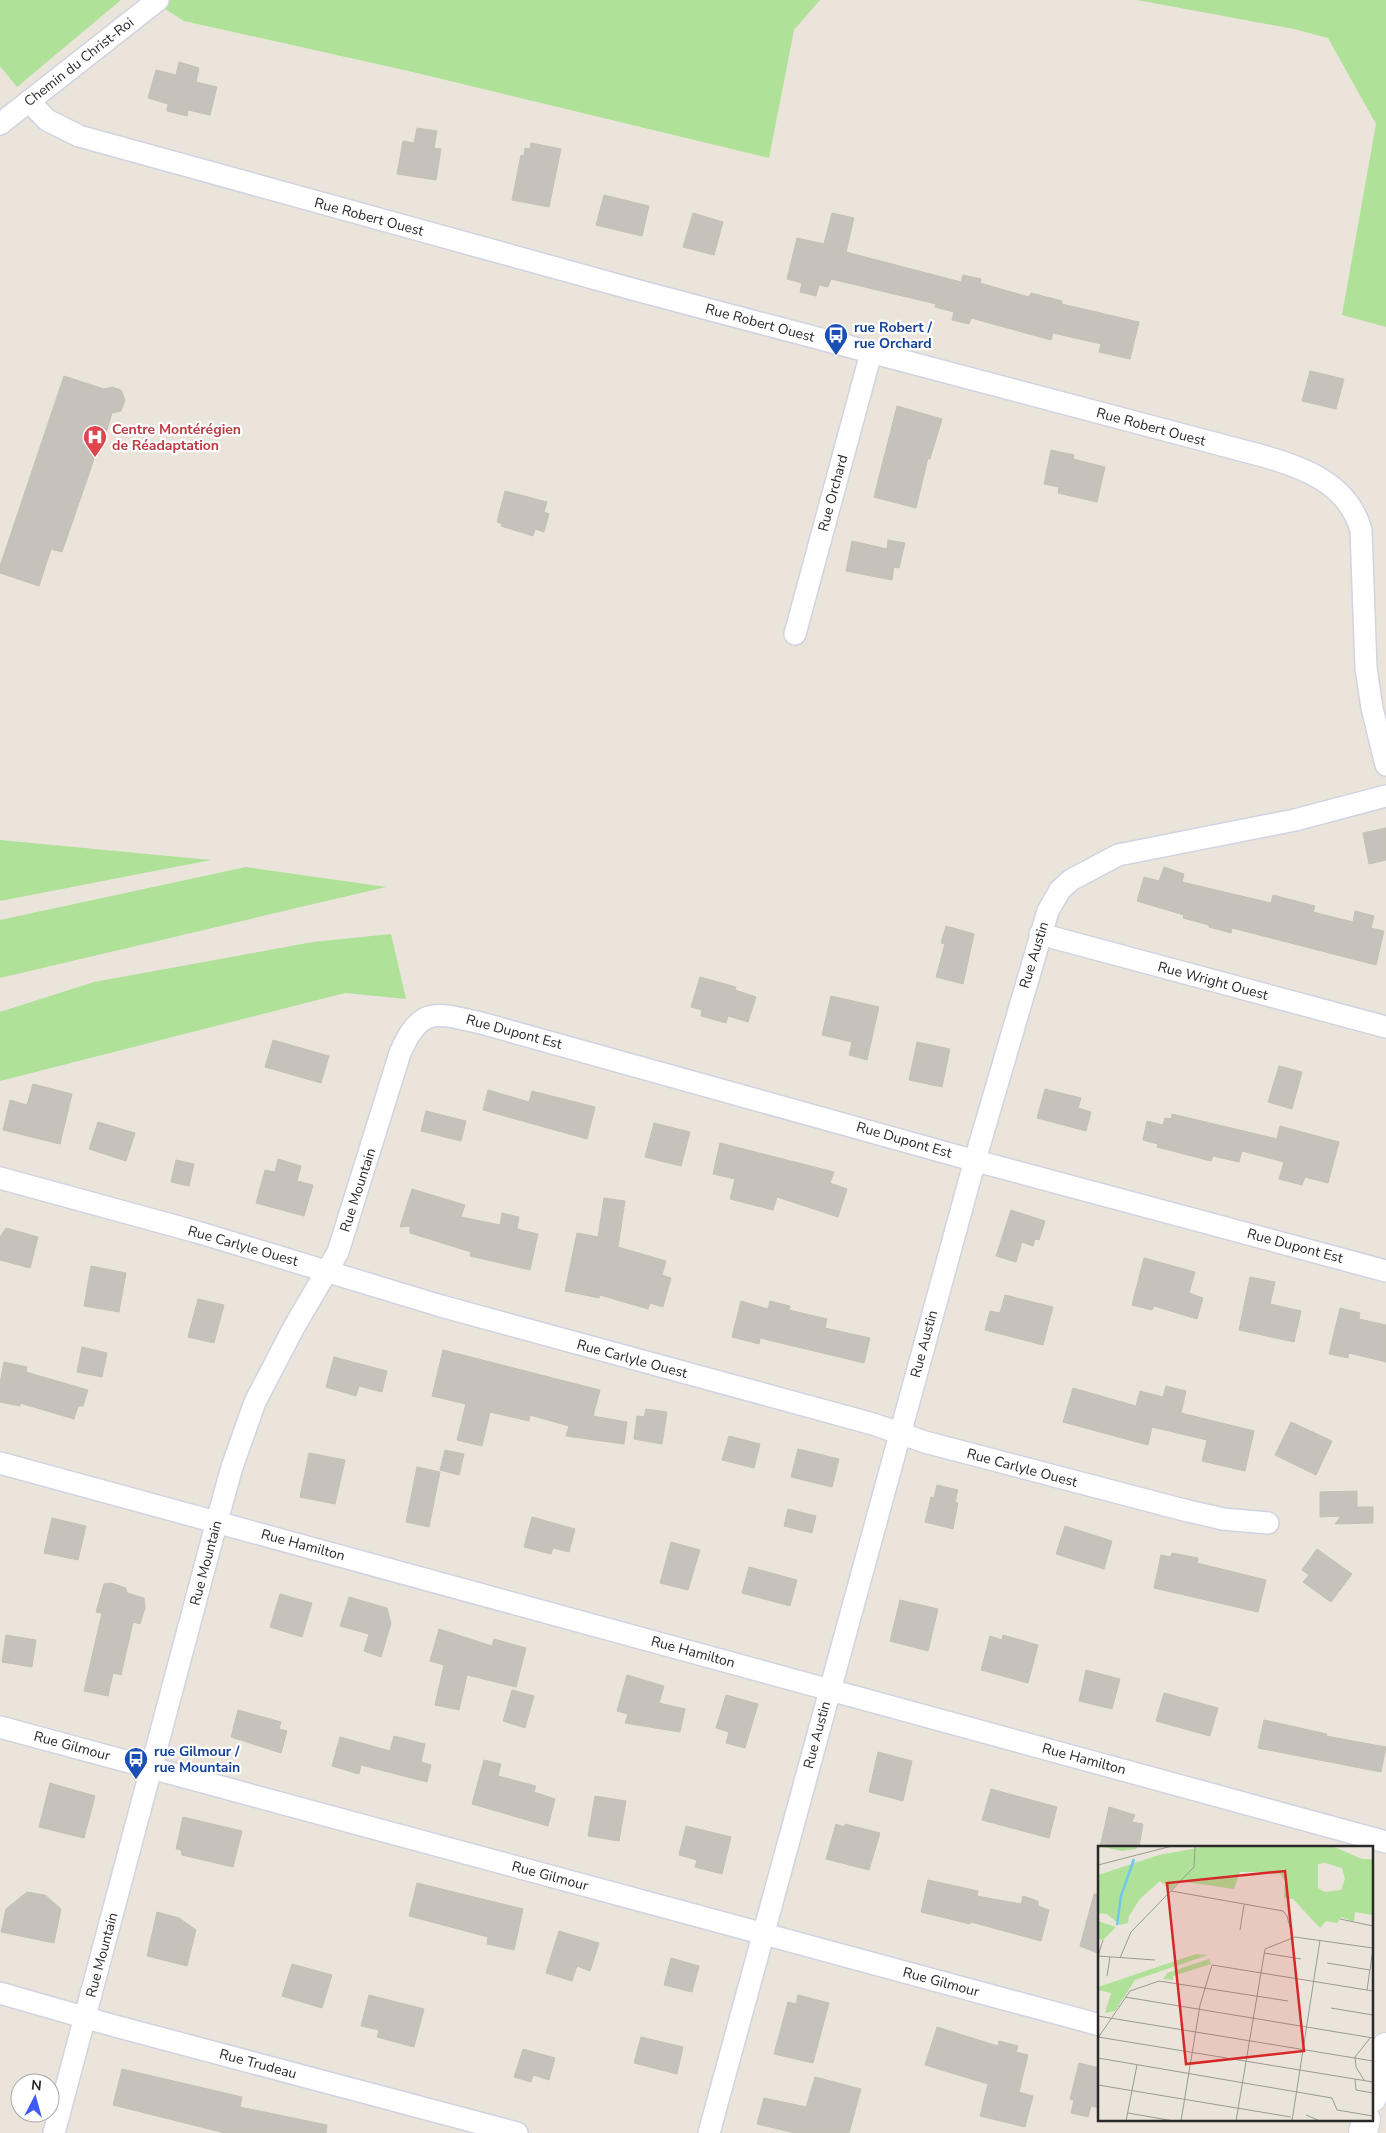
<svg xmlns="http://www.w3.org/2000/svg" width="1386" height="2133" font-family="'Nunito Sans',sans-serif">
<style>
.green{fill:#afe198}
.building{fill:#c6c1ba;stroke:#c6c0b4}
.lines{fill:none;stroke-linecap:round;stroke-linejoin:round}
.street-casing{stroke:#d0d3e1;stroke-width:24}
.secondary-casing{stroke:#d0d3e1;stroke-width:30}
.street{stroke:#fff;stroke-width:21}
.secondary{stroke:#fff;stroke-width:28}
.labels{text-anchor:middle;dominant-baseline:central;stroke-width:4.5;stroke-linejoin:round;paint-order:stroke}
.street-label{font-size:14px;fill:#292929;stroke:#fff}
.transit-label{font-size:14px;font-weight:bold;fill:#164399;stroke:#fff;text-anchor:start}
.health-label{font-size:14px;font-weight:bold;fill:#be3a42;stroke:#fff;text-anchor:start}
.inset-river{fill:none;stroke:#6fc8eb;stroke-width:2.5}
.inset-road{fill:none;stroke:#9d9993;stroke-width:1}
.view{fill:#d62828;fill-opacity:0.15;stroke:#d62828;stroke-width:2.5}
.inset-edge{fill:none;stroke:#292929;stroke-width:2.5}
</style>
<rect width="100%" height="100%" fill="#ebe4da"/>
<g class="green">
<polygon points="0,0 121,0 17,87 0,66"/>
<polygon points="151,0 820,0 794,30 769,158 413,72 184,21"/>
<polygon points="1137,0 1386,0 1386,327 1342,315 1376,124 1328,38 1294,29"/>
<polygon points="0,840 211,860 0,901"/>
<polygon points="246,867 386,887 0,978 0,920"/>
<polygon points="391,934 406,999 345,993 0,1081 0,1012 94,982 313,942"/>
</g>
<g class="building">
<polygon points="179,62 199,68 196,82 217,87 210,115 188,110 187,116 167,111 168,104 148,98 156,70 176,75"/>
<polygon points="417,128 437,131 434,148 441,149 436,180 397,174 403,141 414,143"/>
<polygon points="531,143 561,149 549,207 512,200 521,155 524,156 525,148 530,149"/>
<polygon points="604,195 649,206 642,236 596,225"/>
<polygon points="693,213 723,222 714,255 683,247"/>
<polygon points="832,213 854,218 846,252 961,282 963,275 981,279 980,283 1029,297 1031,293 1062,301 1062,304 1139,322 1130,359 1099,352 1101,344 1053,333 1051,340 971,318 969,324 952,320 954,312 935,307 936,304 831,279 828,287 819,285 816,296 800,292 802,283 787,279 797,238 824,244"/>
<polygon points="1310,371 1344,379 1336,409 1302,401"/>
<polygon points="64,376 104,389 112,387 121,390 125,400 121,411 112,413 104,440 101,439 62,552 51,549 39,586 0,573 0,566"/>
<polygon points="897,406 942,419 930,459 928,458 916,508 874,497"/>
<polygon points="1051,450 1074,455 1073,459 1105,467 1097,502 1058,493 1059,487 1044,484"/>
<polygon points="505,491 547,502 544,512 549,514 544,532 535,529 533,536 501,526 502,524 497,522"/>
<polygon points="888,540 905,543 899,568 894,567 892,580 846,571 852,541 887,549"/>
<polygon points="1386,828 1386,860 1369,864 1363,833"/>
<polygon points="1164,867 1184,874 1182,882 1271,903 1273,895 1315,906 1313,912 1353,922 1355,911 1374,916 1371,928 1384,931 1376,965 1232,928 1231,933 1209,927 1209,925 1183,918 1184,915 1137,901 1144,877 1159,881"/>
<polygon points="946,926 974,934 963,984 936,977 945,944 941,943"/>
<polygon points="700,977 736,987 735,990 756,997 748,1022 728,1016 726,1023 701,1016 702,1010 691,1007"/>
<polygon points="831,996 879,1007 867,1060 849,1055 852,1042 822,1035"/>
<polygon points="273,1040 329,1056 321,1083 265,1067"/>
<polygon points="917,1042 950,1049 942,1087 909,1080"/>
<polygon points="1279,1066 1302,1072 1292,1109 1268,1102"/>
<polygon points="33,1084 72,1094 60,1144 3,1130 10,1100 27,1105"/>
<polygon points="1045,1089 1081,1098 1078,1108 1091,1112 1086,1131 1037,1118"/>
<polygon points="488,1090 529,1102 532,1091 595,1107 587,1139 483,1110"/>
<polygon points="426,1111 466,1121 461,1141 421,1131"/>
<polygon points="1172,1114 1277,1139 1280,1126 1339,1142 1328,1183 1305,1177 1302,1185 1279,1179 1284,1162 1242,1151 1239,1162 1213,1156 1211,1161 1157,1147 1158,1144 1143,1140 1147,1121 1163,1125 1165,1118 1171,1119"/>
<polygon points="98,1122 135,1133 126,1161 89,1149"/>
<polygon points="654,1123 690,1132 681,1166 645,1157"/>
<polygon points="720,1143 834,1172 830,1183 847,1189 838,1217 777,1197 773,1210 730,1199 735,1179 713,1174"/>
<polygon points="278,1159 301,1166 297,1181 313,1185 304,1216 256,1203 265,1170 275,1172"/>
<polygon points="176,1160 194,1164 189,1186 171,1182"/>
<polygon points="412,1189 465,1205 461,1217 500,1225 502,1213 519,1217 517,1229 538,1234 530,1270 470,1256 471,1252 410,1233 410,1226 400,1227"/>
<polygon points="604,1198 625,1201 618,1247 666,1261 662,1275 671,1278 663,1307 650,1303 648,1309 600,1295 599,1298 565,1291 577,1233 598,1237"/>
<polygon points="1011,1210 1045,1221 1039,1240 1035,1239 1033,1246 1022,1242 1016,1262 996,1256"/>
<polygon points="6,1228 38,1237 30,1268 0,1260 0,1237"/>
<polygon points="1144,1258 1195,1272 1189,1293 1203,1298 1197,1319 1154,1306 1152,1310 1132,1305"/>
<polygon points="91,1266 126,1273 119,1312 84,1306"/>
<polygon points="1250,1277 1275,1282 1270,1304 1301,1311 1294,1342 1239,1330"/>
<polygon points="1005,1295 1053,1307 1043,1345 985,1330 990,1311 1000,1313"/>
<polygon points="198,1299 224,1305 214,1343 188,1337"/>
<polygon points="741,1301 768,1309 770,1301 790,1306 789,1310 827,1319 825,1328 870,1338 864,1363 760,1338 759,1344 732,1337"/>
<polygon points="1340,1308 1360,1313 1359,1319 1386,1325 1386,1362 1349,1353 1348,1358 1329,1354"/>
<polygon points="82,1347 107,1353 102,1377 77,1372"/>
<polygon points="443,1350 600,1390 593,1416 627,1422 624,1444 566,1436 569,1426 530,1415 529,1421 490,1412 482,1446 457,1440 466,1404 432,1396"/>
<polygon points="334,1357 387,1371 382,1392 359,1386 356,1396 326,1387"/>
<polygon points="4,1362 27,1367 26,1372 88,1390 83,1406 78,1406 74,1419 20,1403 20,1406 0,1402 0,1383"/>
<polygon points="1166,1386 1186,1391 1181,1413 1254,1431 1245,1471 1202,1461 1207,1440 1152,1427 1148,1445 1063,1422 1073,1388 1136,1406 1140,1391 1163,1397"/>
<polygon points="646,1409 667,1412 662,1444 634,1439 637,1416 644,1417"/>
<polygon points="1291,1422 1332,1441 1316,1475 1275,1455"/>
<polygon points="729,1436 760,1444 754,1468 722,1460"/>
<polygon points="798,1449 839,1459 832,1487 791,1477"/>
<polygon points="445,1450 464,1454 459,1475 440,1470"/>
<polygon points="309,1453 345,1460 335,1504 300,1497"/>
<polygon points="417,1467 440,1472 429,1527 406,1522"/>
<polygon points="937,1485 958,1490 955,1502 958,1503 953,1529 925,1522 931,1497 934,1498"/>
<polygon points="1357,1491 1357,1507 1373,1507 1373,1523 1335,1524 1341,1516 1320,1517 1320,1492"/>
<polygon points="788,1509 816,1516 812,1533 784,1526"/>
<polygon points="532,1517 575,1529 569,1552 553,1548 551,1554 524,1547"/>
<polygon points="52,1518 86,1526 78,1560 44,1553"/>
<polygon points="1065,1526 1112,1541 1104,1569 1056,1554"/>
<polygon points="671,1542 700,1550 688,1590 660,1583"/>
<polygon points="1317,1549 1352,1574 1331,1602 1303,1582 1309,1575 1302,1570"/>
<polygon points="1172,1553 1198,1558 1197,1563 1266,1580 1258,1612 1154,1588 1161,1555 1171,1557"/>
<polygon points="749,1567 797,1580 790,1606 742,1593"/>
<polygon points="111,1583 126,1588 127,1593 144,1598 145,1608 140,1624 133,1622 121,1675 113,1673 108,1696 84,1691 102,1613 96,1612 104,1584"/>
<polygon points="280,1594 312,1603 302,1637 270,1627"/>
<polygon points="349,1597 387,1608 391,1623 381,1657 364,1651 369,1634 340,1626"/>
<polygon points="900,1600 938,1609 928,1651 890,1641"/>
<polygon points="439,1629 492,1646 494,1639 526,1648 516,1687 467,1675 459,1710 435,1705 444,1665 430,1661"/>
<polygon points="6,1635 36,1640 32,1667 2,1662"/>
<polygon points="1003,1635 1038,1645 1028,1683 981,1670 990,1636 1002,1640"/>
<polygon points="1086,1670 1120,1679 1112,1709 1079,1701"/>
<polygon points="627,1675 664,1686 659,1703 685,1709 680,1732 625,1723 628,1714 617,1711"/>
<polygon points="512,1690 534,1696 525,1728 503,1721"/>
<polygon points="1164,1693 1218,1708 1210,1736 1156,1721"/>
<polygon points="726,1695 758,1704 745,1748 726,1743 729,1732 716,1728"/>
<polygon points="238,1710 281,1722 279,1729 287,1731 281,1753 231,1737"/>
<polygon points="1264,1720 1327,1734 1326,1736 1386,1747 1381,1772 1258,1748"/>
<polygon points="394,1736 425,1744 421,1762 431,1765 427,1782 361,1765 359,1774 332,1766 340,1737 390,1751"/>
<polygon points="878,1752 912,1761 903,1801 869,1792"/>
<polygon points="484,1760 501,1764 498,1776 536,1786 534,1792 555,1799 548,1826 472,1804"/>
<polygon points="50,1783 95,1796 84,1838 39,1827"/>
<polygon points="991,1789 1057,1807 1049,1838 982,1820"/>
<polygon points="595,1796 626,1801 619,1841 588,1836"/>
<polygon points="1109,1807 1135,1815 1132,1822 1143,1824 1139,1847 1100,1847"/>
<polygon points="183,1817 242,1831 233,1867 182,1855 181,1850 176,1849"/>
<polygon points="836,1824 844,1827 845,1824 880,1833 869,1870 826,1859"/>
<polygon points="686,1826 731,1837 722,1874 695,1867 697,1860 679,1855"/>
<polygon points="928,1880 978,1891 977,1896 1021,1904 1023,1896 1038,1901 1038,1906 1049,1910 1041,1941 971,1922 970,1924 921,1912"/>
<polygon points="417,1883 523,1909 514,1950 487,1944 488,1937 409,1916"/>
<polygon points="27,1892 45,1895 61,1909 54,1943 1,1932 6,1909"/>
<polygon points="1094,1894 1100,1894 1100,1954 1080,1946"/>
<polygon points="157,1912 179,1918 196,1930 187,1966 147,1956"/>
<polygon points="559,1931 599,1943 590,1971 577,1966 572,1981 546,1973"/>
<polygon points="671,1958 699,1966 692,1992 664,1985"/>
<polygon points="292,1964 332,1975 322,2008 282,1996"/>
<polygon points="369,1995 424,2009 414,2047 377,2037 379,2030 361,2026"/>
<polygon points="798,1995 829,2003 813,2063 774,2054 788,2002 796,2004"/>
<polygon points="937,2027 998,2046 999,2041 1018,2046 1016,2052 1028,2055 1019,2092 1033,2096 1025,2127 980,2116 988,2084 925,2065"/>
<polygon points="641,2037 683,2047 677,2074 634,2063"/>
<polygon points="523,2049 555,2058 549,2080 533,2075 531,2082 514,2077"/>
<polygon points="1079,2063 1100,2068 1100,2108 1091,2106 1088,2117 1071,2113 1074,2100 1070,2099"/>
<polygon points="122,2069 242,2097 240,2107 327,2125 326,2133 225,2133 113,2105"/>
<polygon points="815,2077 861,2089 849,2133 795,2133 757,2124 764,2098 806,2107"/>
</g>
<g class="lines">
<g class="street-casing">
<g id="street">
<path d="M29 101 47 120 79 136 643 292 1263 456C1305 468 1348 484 1361 530L1366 668 1372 708 1386 765"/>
<polyline points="0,124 158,0"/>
<polyline points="795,634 871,353"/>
<polyline points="1040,934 1386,1027"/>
<polyline points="0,1178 197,1232 441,1306 873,1424 925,1442 1184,1510 1223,1519 1268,1523"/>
<polyline points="0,1463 1386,1842"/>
<polyline points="0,1727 1100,2025"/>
<polyline points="0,1993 115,2026 517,2133"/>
<path d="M54 2133 217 1521 232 1467 255 1402 294 1327 338 1252 400 1053C421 1005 436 1013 481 1023L954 1155 1386 1271"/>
<polyline points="709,2133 975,1160 1048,911 1060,890 1071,880 1118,855 1295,820 1386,796"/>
</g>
</g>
<g class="secondary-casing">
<g id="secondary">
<polyline points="1372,2098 1386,2047"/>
<polyline points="1363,2133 1366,2119"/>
</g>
</g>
<use href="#street" class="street"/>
<use href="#secondary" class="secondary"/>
</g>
<defs>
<g id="bus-pin" transform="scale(1.25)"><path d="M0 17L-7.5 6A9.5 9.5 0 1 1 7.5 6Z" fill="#1a4fb4" stroke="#fff"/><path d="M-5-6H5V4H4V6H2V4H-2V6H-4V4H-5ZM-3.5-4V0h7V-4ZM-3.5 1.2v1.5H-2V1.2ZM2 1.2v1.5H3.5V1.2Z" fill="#fff"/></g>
<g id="hospital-pin" transform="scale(1.25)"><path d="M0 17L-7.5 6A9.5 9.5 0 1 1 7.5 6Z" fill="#e0444e" stroke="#fff"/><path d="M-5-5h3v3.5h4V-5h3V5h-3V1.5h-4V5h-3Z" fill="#fff"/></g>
</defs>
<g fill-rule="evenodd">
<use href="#bus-pin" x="836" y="335"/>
<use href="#hospital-pin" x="95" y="437"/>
<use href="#bus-pin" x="136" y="1759"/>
</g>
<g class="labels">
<g class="street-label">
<text transform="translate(79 62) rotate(-38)">Chemin du Christ-Roi</text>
<text transform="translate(369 217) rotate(15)">Rue Robert Ouest</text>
<text transform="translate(760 323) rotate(15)">Rue Robert Ouest</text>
<text transform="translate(1151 427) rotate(15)">Rue Robert Ouest</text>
<text transform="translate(833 493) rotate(-75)">Rue Orchard</text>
<text transform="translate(1034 955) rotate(-73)">Rue Austin</text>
<text transform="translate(1213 981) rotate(15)">Rue Wright Ouest</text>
<text transform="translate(514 1032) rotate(15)">Rue Dupont Est</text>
<text transform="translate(904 1140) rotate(16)">Rue Dupont Est</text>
<text transform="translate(358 1190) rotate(-72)">Rue Mountain</text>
<text transform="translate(243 1246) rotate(16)">Rue Carlyle Ouest</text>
<text transform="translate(1295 1246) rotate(15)">Rue Dupont Est</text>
<text transform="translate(924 1344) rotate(-75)">Rue Austin</text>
<text transform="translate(632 1359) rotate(15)">Rue Carlyle Ouest</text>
<text transform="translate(1022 1468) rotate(15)">Rue Carlyle Ouest</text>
<text transform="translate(303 1545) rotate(15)">Rue Hamilton</text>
<text transform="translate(206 1563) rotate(-75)">Rue Mountain</text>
<text transform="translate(693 1652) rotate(15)">Rue Hamilton</text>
<text transform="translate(817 1735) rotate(-75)">Rue Austin</text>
<text transform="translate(72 1746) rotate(15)">Rue Gilmour</text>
<text transform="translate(1084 1759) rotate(15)">Rue Hamilton</text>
<text transform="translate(550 1876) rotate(15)">Rue Gilmour</text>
<text transform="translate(102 1955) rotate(-75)">Rue Mountain</text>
<text transform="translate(941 1982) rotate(15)">Rue Gilmour</text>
<text transform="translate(258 2064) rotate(15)">Rue Trudeau</text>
</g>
<g class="transit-label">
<text x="854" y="327">rue Robert /<tspan x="854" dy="16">rue Orchard</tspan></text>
<text x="154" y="1751">rue Gilmour /<tspan x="154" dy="16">rue Mountain</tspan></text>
</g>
<g class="health-label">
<text x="112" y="429">Centre Montérégien<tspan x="112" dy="16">de Réadaptation</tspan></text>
</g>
</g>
<g transform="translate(1098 1846)">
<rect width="275" height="275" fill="#ebe4da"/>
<path d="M1 0H40L38 3 24 5ZM110 0H234L264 13H275V69L257 66 256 76 243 71 239 77 228 75 222 82 195 53 186 52 187 35 182 28 153 26H142L136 43 81 35 72 44 62 35 42 53 31 70 30 77 22 79 9 68 0 67V29L61 9ZM227 17 244 22 247 33 243 44 227 46 220 42V18ZM0 75 18 81 5 94 0 93ZM98 108 110 109 37 134 17 165 7 167 13 147 0 144V141ZM111 113 113 118 75 130V134L65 133 69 127Z" fill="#afe198" fill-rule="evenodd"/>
<path class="inset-river" d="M19 79 23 50 36 13"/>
<path class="inset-road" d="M0 19 74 0M73 45 185 65 189 70 195 92M242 73 275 80M142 84 146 59M5 94 0 110 57 114M166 107 203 113M22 112 33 86 96 21 97 0M229 117 272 124M9 130 12 111M269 144 275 103M27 151 275 192M233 162 275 169M0 170 275 215M0 191 275 236M0 192 32 145 61 135 190 155M0 212 234 252 239 264 275 270M257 233 258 244 275 247M266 234 258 221 257 211 272 192M0 239 193 271M30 267 76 275M208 269 222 275M28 275 39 219M83 275 102 159 114 119 275 145M138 275 167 103 197 91 275 102M194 275 222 94"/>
<path class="view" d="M187 25 206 205 88 218 69 37Z"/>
<rect width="275" height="275" class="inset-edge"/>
</g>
<g transform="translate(35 2098) rotate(6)"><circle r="24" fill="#ffffff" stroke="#a9a9a9"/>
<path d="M0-4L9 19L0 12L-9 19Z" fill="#3d5cf5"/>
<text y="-8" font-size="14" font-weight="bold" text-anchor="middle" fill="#292929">N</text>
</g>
</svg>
